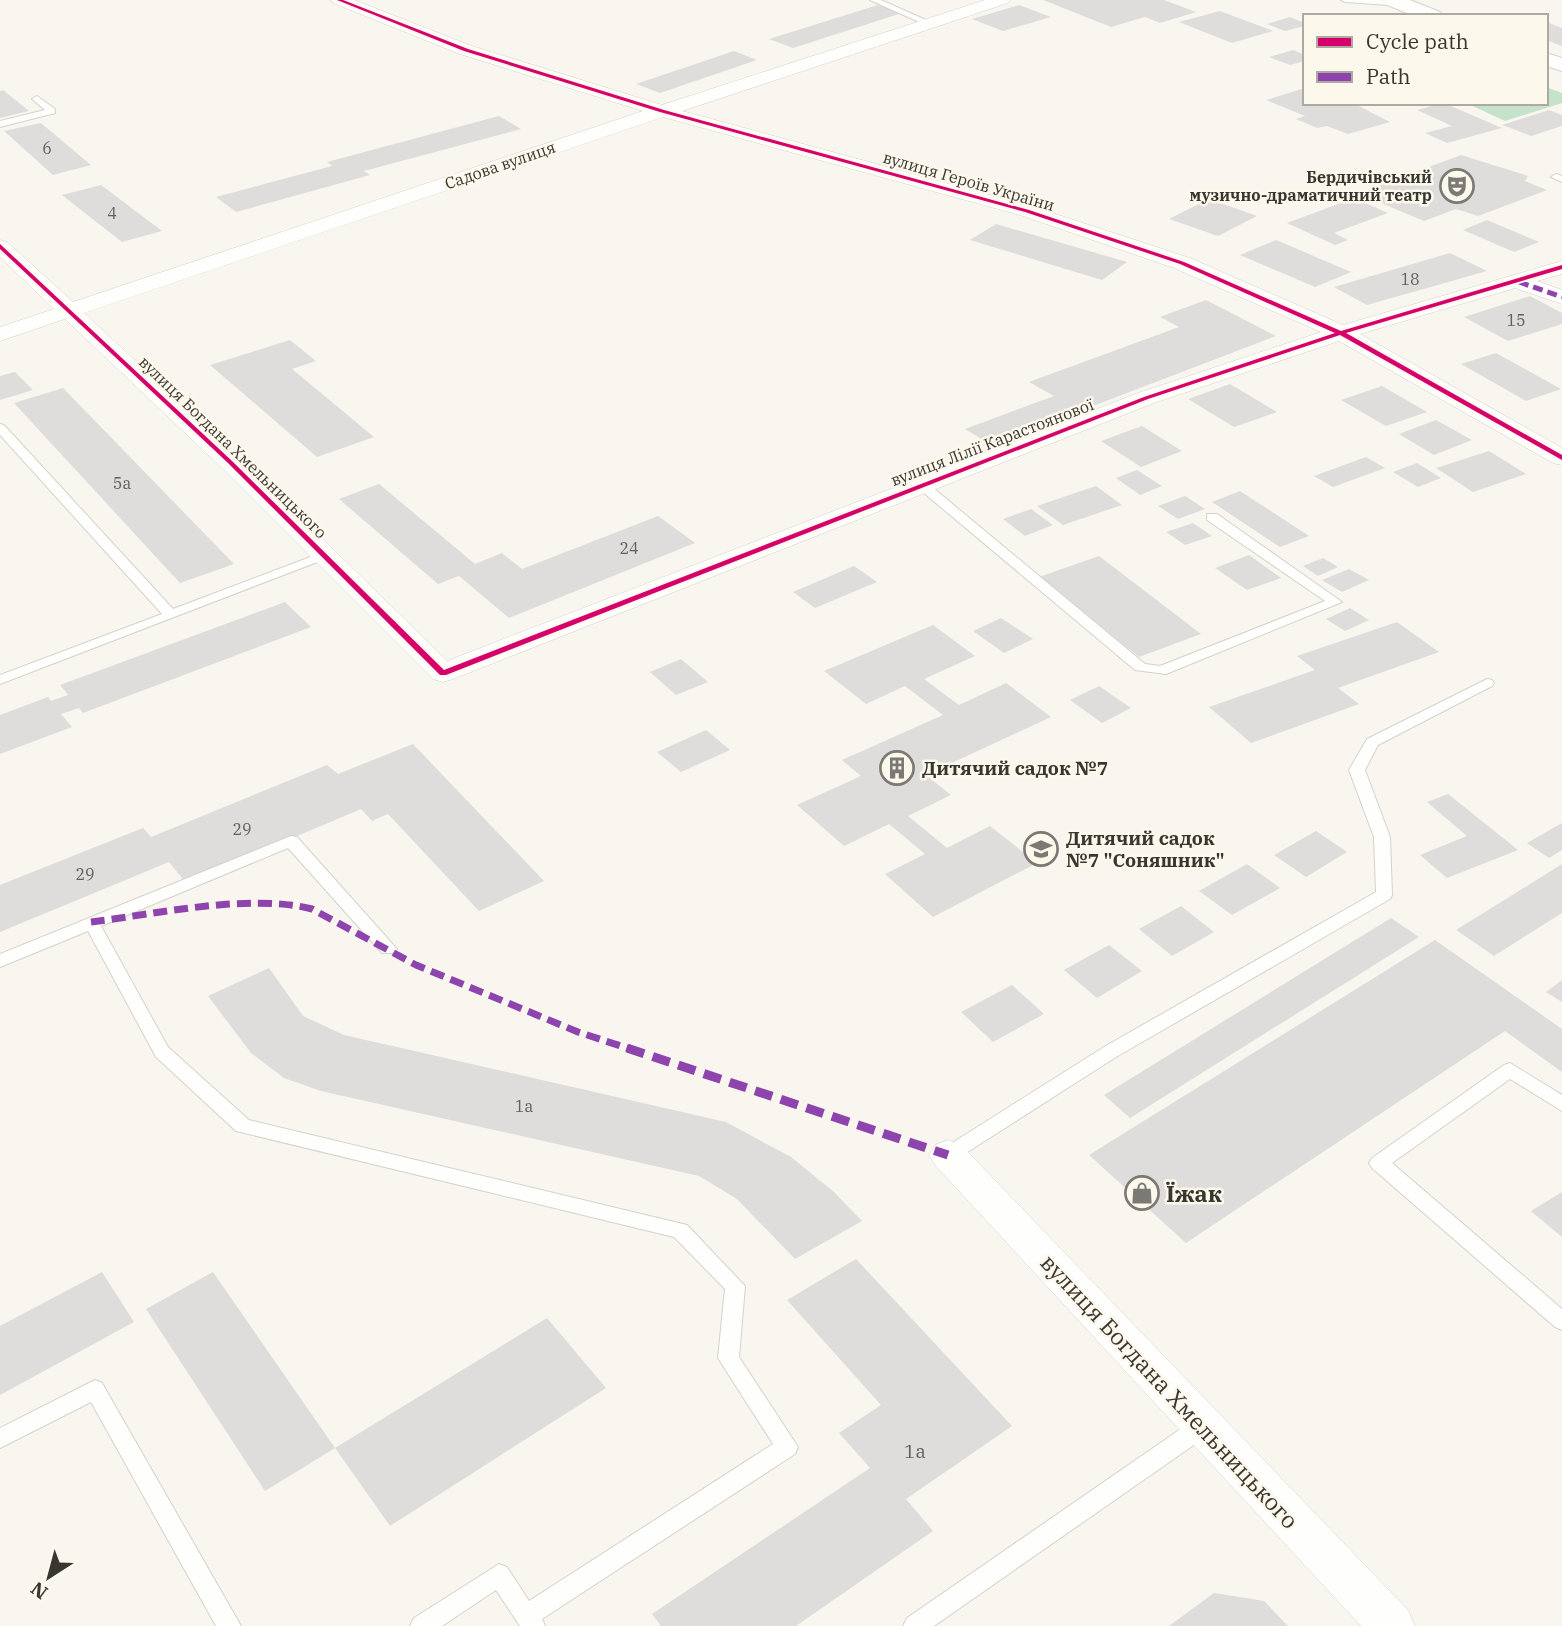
<svg xmlns="http://www.w3.org/2000/svg" width="1562" height="1626" font-family="'IBM Plex Serif',serif">
<style>
.forest{fill:#c5e2ca}
.building{fill:#dfdddc}
.lines{fill:none;stroke-linecap:round;stroke-linejoin:round}
.lane-casing{stroke:#d4d2cc;stroke-width:2}
.street-casing{stroke:#d4d2cc;stroke-width:1}
.secondary-casing{stroke:#d4d2cc;stroke-width:2}
.lane{fill:#fefefd;fill-rule:evenodd}
.street{fill:#fefefd;fill-rule:evenodd}
.secondary{fill:#fefefd;fill-rule:evenodd}
.quiet-far2{stroke:#8e44ad;stroke-width:5;stroke-dasharray:10 5;stroke-linecap:butt}
.quiet-far1{stroke:#8e44ad;stroke-width:7;stroke-dasharray:14 7;stroke-linecap:butt}
.quiet{stroke:#8e44ad;stroke-width:9;stroke-dasharray:18 9;stroke-linecap:butt}
.cycleway-casing{stroke:#fcf8eb;stroke-width:4}
.cycleway{fill:#d6006c;fill-rule:evenodd}
.labels{text-anchor:middle;dominant-baseline:central;stroke-width:5;stroke-linejoin:round;paint-order:stroke}
.number-label{font-size:16px;fill:#62605c}
.far-street-label{font-size:16px;fill:#383631;stroke:#fcf8eb}
.far-poi-label{font-size:16px;font-weight:bold;fill:#383631;stroke:#fcf8eb;text-anchor:end}
.poi-label{font-size:19px;font-weight:bold;fill:#383631;stroke:#fcf8eb;text-anchor:start}
.near-number-label{font-size:19px;fill:#62605c}
.near-poi-label{font-size:23px;font-weight:bold;fill:#383631;stroke:#fcf8eb;text-anchor:start}
.near-street-label{font-size:23px;fill:#383631;stroke:#fcf8eb}
</style>
<rect width="100%" height="100%" fill="#f8f6ef"/>
<polygon class="forest" points="1546,87 1562,93 1562,103 1505,121 1466,103 1546,103"/>
<g class="building">
<polygon points="1043,0 1164,0 1196,12 1160,23 1145,17 1111,27"/>
<polygon points="878,5 902,13 793,48 769,39"/>
<polygon points="1019,5 1051,17 1003,31 972,19"/>
<polygon points="1220,11 1273,31 1232,43 1179,22"/>
<polygon points="1290,17 1305,23 1305,26 1285,31 1267,24"/>
<polygon points="1546,22 1562,28 1562,46 1546,40"/>
<polygon points="1293,50 1305,55 1305,61 1290,65 1269,57"/>
<polygon points="734,51 757,60 660,93 636,84"/>
<polygon points="1305,88 1305,103 1353,103 1390,122 1348,134 1327,126 1317,128 1296,119 1305,116 1266,100"/>
<polygon points="3,90 29,111 0,118 0,91"/>
<polygon points="1444,103 1502,128 1447,143 1425,133 1452,126 1417,110"/>
<polygon points="1549,110 1562,115 1562,126 1531,136 1502,125"/>
<polygon points="499,116 521,129 364,171 370,175 236,212 216,197 332,166 327,162"/>
<polygon points="41,123 91,165 53,175 4,131"/>
<polygon points="1461,155 1528,176 1525,181 1547,190 1478,216 1456,209 1424,221 1374,200 1381,197 1367,190"/>
<polygon points="101,185 162,231 122,242 62,195"/>
<polygon points="1354,198 1388,213 1334,233 1348,240 1335,245 1287,223"/>
<polygon points="1209,199 1257,216 1218,236 1169,219"/>
<polygon points="1487,220 1539,242 1514,252 1463,230"/>
<polygon points="996,224 1127,262 1102,280 970,240"/>
<polygon points="1276,240 1351,272 1315,287 1240,255"/>
<polygon points="1450,253 1487,271 1367,305 1334,287"/>
<polygon points="1530,296 1562,313 1562,324 1508,341 1464,317"/>
<polygon points="1206,300 1276,336 991,445 965,429 1054,396 1029,382 1179,327 1160,317"/>
<polygon points="290,340 316,361 292,369 374,437 317,457 210,365"/>
<polygon points="1496,353 1561,389 1526,401 1461,364"/>
<polygon points="15,372 33,390 0,400 0,376"/>
<polygon points="1230,384 1277,412 1234,427 1188,399"/>
<polygon points="1382,386 1427,412 1386,426 1341,400"/>
<polygon points="63,388 234,564 180,583 14,403"/>
<polygon points="1436,420 1472,440 1434,455 1399,434"/>
<polygon points="1142,426 1182,451 1141,467 1101,441"/>
<polygon points="1489,451 1526,474 1473,492 1436,468"/>
<polygon points="1366,457 1385,468 1333,487 1314,476"/>
<polygon points="1417,463 1441,478 1418,487 1393,472"/>
<polygon points="1137,470 1162,486 1140,495 1116,478"/>
<polygon points="379,484 475,564 502,553 522,569 658,516 695,543 509,618 459,576 438,584 339,499"/>
<polygon points="1096,486 1122,505 1063,525 1037,506"/>
<polygon points="1240,491 1309,536 1280,547 1212,502"/>
<polygon points="1185,496 1205,509 1178,519 1158,506"/>
<polygon points="1031,509 1053,525 1025,536 1003,519"/>
<polygon points="1193,523 1212,536 1185,545 1166,532"/>
<polygon points="1249,555 1281,578 1247,590 1215,568"/>
<polygon points="1099,556 1201,634 1139,657 1039,577"/>
<polygon points="1323,558 1338,567 1318,576 1303,566"/>
<polygon points="854,566 877,582 815,608 793,592"/>
<polygon points="1349,569 1369,580 1342,592 1322,580"/>
<polygon points="285,602 311,627 83,713 79,708 61,714 72,727 0,754 0,715 48,697 51,701 68,695 60,685"/>
<polygon points="1350,608 1369,620 1345,631 1326,619"/>
<polygon points="1001,618 1033,639 1004,653 973,631"/>
<polygon points="1397,622 1439,652 1338,688 1359,704 1251,743 1209,707 1315,670 1297,656"/>
<polygon points="933,625 975,656 924,679 959,705 1006,683 1051,717 926,775 951,795 908,816 947,848 990,826 1037,863 933,917 885,874 925,854 889,824 844,846 797,805 861,776 842,760 943,715 905,686 866,704 824,671"/>
<polygon points="681,659 708,682 676,695 650,672"/>
<polygon points="1099,686 1131,708 1102,723 1070,700"/>
<polygon points="706,730 730,750 681,772 657,752"/>
<polygon points="413,744 544,881 479,911 388,814 372,821 361,809 186,883 169,862 0,932 0,885 143,828 151,837 327,765 338,774"/>
<polygon points="1448,794 1518,850 1447,878 1420,855 1467,836 1427,802"/>
<polygon points="1562,823 1562,850 1549,858 1527,843"/>
<polygon points="1316,831 1347,852 1306,877 1274,855"/>
<polygon points="1247,864 1280,888 1232,915 1199,891"/>
<polygon points="1562,864 1562,913 1494,956 1456,930"/>
<polygon points="1181,906 1214,932 1172,956 1139,929"/>
<polygon points="1391,918 1419,937 1130,1118 1104,1095"/>
<polygon points="1435,940 1562,1029 1562,1072 1505,1031 1186,1243 1089,1155"/>
<polygon points="1109,945 1142,971 1097,998 1064,970"/>
<polygon points="269,968 303,1016 344,1035 726,1122 791,1157 834,1192 862,1221 795,1259 737,1199 699,1176 321,1091 284,1078 251,1053 208,996"/>
<polygon points="1562,980 1562,1002 1546,992"/>
<polygon points="1012,985 1044,1014 993,1042 961,1012"/>
<polygon points="1562,1192 1562,1237 1531,1211"/>
<polygon points="856,1259 1012,1426 906,1499 933,1531 796,1626 661,1626 652,1614 870,1468 839,1433 881,1405 787,1300"/>
<polygon points="102,1272 134,1322 0,1395 0,1326"/>
<polygon points="213,1272 335,1448 265,1491 146,1309"/>
<polygon points="547,1318 606,1388 390,1526 335,1448"/>
<polygon points="1214,1593 1264,1601 1288,1626 1169,1626"/>
</g>
<g class="lines">
<g class="lane-casing">
<g id="lane">
<polygon points="870,0 881,0 935,24 928,26"/>
<polygon points="1341,0 1381,0 1407,4 1403,6 1345,2"/>
<polygon points="37,96 55,109 55,113 0,127 0,121 45,110 32,99"/>
<polygon points="1556,174 1562,176 1562,182 1551,177"/>
<polygon points="0,424 4,425 173,609 321,553 331,553 333,556 0,684 0,675 162,614 0,435"/>
<polygon points="922,481 926,482 1145,664 1160,666 1325,601 1207,520 1207,514 1217,514 1342,602 1166,674 1135,670 918,488 918,482"/>
<polygon points="1487,679 1492,680 1494,683 1492,686 1378,745 1365,770 1390,837 1392,895 1390,899 1116,1057 955,1160 948,1162 941,1160 939,1155 941,1150 1104,1047 1376,892 1374,837 1349,770 1367,739"/>
<polygon points="291,836 297,837 397,949 394,953 382,953 288,848 101,926 168,1047 249,1120 687,1225 745,1286 739,1357 798,1447 795,1454 542,1619 545,1626 520,1626 496,1590 442,1626 410,1626 414,1618 499,1564 507,1567 529,1601 773,1444 718,1358 725,1289 674,1237 236,1131 156,1057 88,931 0,967 0,954"/>
<polygon points="1510,1063 1562,1095 1562,1111 1510,1079 1392,1163 1562,1309 1562,1330 1555,1327 1372,1168 1369,1163 1372,1158 1504,1065"/>
<polygon points="95,1380 102,1383 241,1626 216,1626 91,1402 0,1448 0,1428"/>
<polygon points="1203,1417 1211,1419 1214,1426 1211,1433 934,1626 903,1626 907,1618 1195,1419"/>
</g>
</g>
<g class="street-casing">
<g id="street">
<path d="M331 0H354L472 46 662 105 985 0H1010L1008 3 682 111 1034 207 1190 258 1343 325 1562 261V274L1537 281 1562 290V304L1515 288 1360 334 1562 448V465L1553 463 1339 341 1154 403 453 679 443 682 433 679 221 467 65 319 0 341V327L54 309 0 257V240L7 242 73 302 643 111 460 54 333 3ZM663 117 1020 215 1174 268 1321 332 1138 393 447 661 239 457 84 313Z"/>
<polygon points="948,1140 961,1145 1408,1610 1415,1626 1361,1626 935,1165 929,1155 935,1145"/>
</g>
</g>
<g class="secondary-casing">
<g id="secondary">
<polygon points="1382,0 1410,0 1440,12 1443,16 1414,16 1385,4"/>
<polygon points="1546,53 1562,58 1562,71 1546,66"/>
</g>
</g>
<use href="#lane" class="lane"/>
<use href="#street" class="street"/>
<use href="#secondary" class="secondary"/>
<polyline class="quiet-far2" points="1519,282 1562,297"/>
<path class="quiet-far1" d="M91 922C156 914 250 893 312 909L416 965 578 1032 633 1050"/>
<polyline class="quiet" points="627,1048 948,1155"/>
<g class="cycleway-casing">
<polygon id="cycleway" points="337,0 343,0 468,49 664,110 1029,210 1184,262 1341,331 1562,265 1562,269 1346,333 1562,455 1562,460 1340,335 1148,399 446,675 440,675 228,463 0,249 0,244 232,461 444,670 1144,397 1335,333 1180,264 1025,212 660,112 464,51"/>
</g>
<use href="#cycleway" class="cycleway"/>
</g>
<defs>
<g id="theatre-ring" transform="scale(1.75)"><circle r="9.5" fill="#fcf8eb" stroke="#7b7974" stroke-width="1.5"/><path d="M-5-5.5Q0-4 5-5.5V0Q5 5 0 6Q-5 5-5 0ZM-3.3-2.5H-1v1.5H-3.3ZM1-2.5H3.3v1.5H1ZM-2.8 1Q0 5.5 2.8 1Z" fill="#7b7974"/></g>
<g id="building-ring" transform="scale(1.75)"><circle r="9.5" fill="#fcf8eb" stroke="#7b7974" stroke-width="1.5"/><path d="M-4-6H4V6H1V3H-1V6H-4ZM-2.5-4.3h1.7v1.8h-1.7ZM.8-4.3h1.7v1.8H.8ZM-2.5-1h1.7V.8h-1.7ZM.8-1h1.7V.8H.8Z" fill="#7b7974"/></g>
<g id="school-ring" transform="scale(1.75)"><circle r="9.5" fill="#fcf8eb" stroke="#7b7974" stroke-width="1.5"/><path d="M0-5L7-2L0 1L-7-2ZM-4 1L0 2.5L4 1V4Q0 6-4 4Z" fill="#7b7974"/></g>
<g id="shop-ring" transform="scale(1.75)"><circle r="9.5" fill="#fcf8eb" stroke="#7b7974" stroke-width="1.5"/><path d="M-5-2.5h2.3a2.7 3.5 0 0 1 5.4 0H5L5.5 6h-11ZM-1.5-2.5h3a1.5 2.3 0 0 0-3 0Z" fill="#7b7974"/></g>
</defs>
<g fill-rule="evenodd">
<use href="#theatre-ring" x="1457" y="186"/>
<use href="#building-ring" x="897" y="768"/>
<use href="#school-ring" x="1041" y="849"/>
<use href="#shop-ring" x="1142" y="1193"/>
</g>
<g class="labels">
<g class="number-label">
<text x="47" y="148">6</text>
<text x="112" y="213">4</text>
<text x="1410" y="279">18</text>
<text x="1516" y="320">15</text>
<text x="122" y="483">5а</text>
<text x="629" y="548">24</text>
<text x="242" y="829">29</text>
<text x="85" y="874">29</text>
<text x="524" y="1106">1а</text>
</g>
<g class="far-street-label">
<text transform="translate(500 165) rotate(-19)">Садова вулиця</text>
<text transform="translate(969 181) rotate(16)">вулиця Героїв України</text>
<text transform="translate(992 442) rotate(-21)">вулиця Лілії Карастоянової</text>
<text transform="translate(233 447) rotate(44)">вулиця Богдана Хмельницького</text>
</g>
<g class="far-poi-label">
<text x="1432" y="177">Бердичівський<tspan x="1432" dy="18">музично-драматичний театр</tspan></text>
</g>
<g class="poi-label">
<text x="922" y="768">Дитячий садок №7</text>
<text x="1066" y="838">Дитячий садок<tspan x="1066" dy="22">№7 "Соняшник"</tspan></text>
</g>
<g class="near-number-label">
<text x="915" y="1451">1а</text>
</g>
<g class="near-poi-label">
<text x="1166" y="1193">Їжак</text>
</g>
<g class="near-street-label">
<text transform="translate(1170 1391) rotate(47)">вулиця Богдана Хмельницького</text>
</g>
</g>
<rect x="1303" y="14" width="245" height="91" fill="#fcf8eb" stroke="#aeaaa1" stroke-width="2"/>
<rect x="1317" y="37" width="35" height="10" fill="#d6006c" stroke="#aeaaa1" stroke-width="2"/>
<text x="1366" y="49" font-size="21" fill="#383631">Cycle path</text>
<rect x="1317" y="72" width="35" height="10" fill="#8e44ad" stroke="#aeaaa1" stroke-width="2"/>
<text x="1366" y="84" font-size="21" fill="#383631">Path</text>
<g transform="translate(49 1577) rotate(216)" stroke="#fcf8eb" stroke-width="5" paint-order="stroke">
<path d="M0-5L12 26L0 18L-12 26Z" fill="#383631"/>
<text y="-10" font-size="19" font-weight="bold" text-anchor="middle" fill="#383631">N</text>
</g>
</svg>
